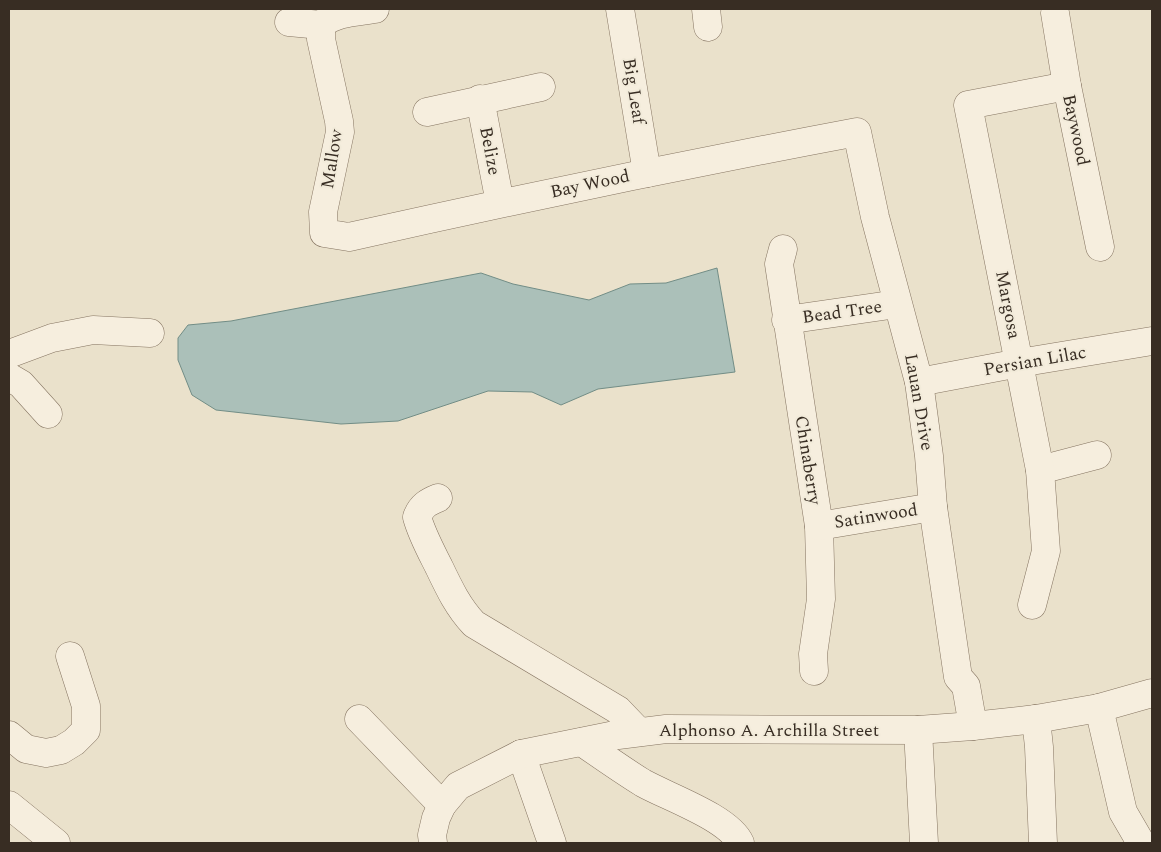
<svg xmlns="http://www.w3.org/2000/svg" width="1161" height="852" font-family="Spectral,serif">
<style>
.water{fill:#abc0b9;stroke:#728d86}
.lines{fill:none;stroke-linecap:round;stroke-linejoin:round}
.minor-casing{stroke:#857461;stroke-width:29}
.minor{stroke:#f6eede;stroke-width:28}
.labels{text-anchor:middle;dominant-baseline:central;stroke-width:4;stroke-linejoin:round;paint-order:stroke}
.street-label{font-size:18px;fill:#382d23;stroke:#f2ebda}
</style>
<rect width="100%" height="100%" fill="#eae1cb"/>
<polygon class="water" points="717,268 735,372 598,389 561,405 532,392 488,391 398,421 341,424 216,410 192,395 178,360 178,338 188,325 231,321 481,273 513,284 589,300 630,284 666,283"/>
<g class="lines">
<g class="minor-casing">
<g id="minor">
<polyline points="620,9 647,173"/>
<polyline points="706,9 708,27"/>
<polyline points="1055,13 1067,86 1100,247"/>
<polyline points="289,22 321,25"/>
<path d="M321 25V39L339 121 340 132 323 212 324 233 349 237C518 199 687 164 857 132L875 217 919 382 929 456 933 507 958 677 966 686 973 726"/>
<path d="M321 25C335 12 357 12 375 9"/>
<polyline points="480,99 500,203"/>
<polyline points="427,112 541,87"/>
<polyline points="783,249 779,264 819,526 821,599 813,654 814,671"/>
<polyline points="786,320 897,304"/>
<polyline points="9,354 52,338 93,330 150,333"/>
<polyline points="9,377 21,384 48,414"/>
<polyline points="919,382 1019,363 1152,341"/>
<polyline points="1040,470 1097,455"/>
<path d="M438 498C428 502 421 506 417 517 422 535 431 551 439 567 449 588 458 607 474 624L618 710 639 732"/>
<polyline points="819,526 933,507"/>
<polyline points="1032,605 1046,551 1040,470 968,105 1067,86"/>
<polyline points="1099,708 1123,812 1141,843"/>
<polyline points="359,719 442,805"/>
<polyline points="1036,719 1039,747 1043,843"/>
<polyline points="918,730 924,843"/>
<polyline points="9,735 26,749 46,753 61,750 74,742 86,730 86,706 70,656"/>
<path d="M582 742C602 756 622 770 643 783 668 797 729 818 740 843"/>
<polyline points="521,754 552,843"/>
<polyline points="9,805 56,843"/>
<polyline points="433,843 432,835 436,818 442,805 458,786 521,754 610,736 666,729 918,730 973,726 1036,719 1099,708 1152,693"/>
</g>
</g>
<use href="#minor" class="minor"/>
</g>
<g class="labels">
<g class="street-label">
<text transform="translate(634 91) rotate(81)">Big Leaf</text>
<text transform="translate(1076 130) rotate(78)">Baywood</text>
<text transform="translate(490 151) rotate(79)">Belize</text>
<text transform="translate(332 159) rotate(-81)">Mallow</text>
<text transform="translate(590 184) rotate(-12)">Bay Wood</text>
<text transform="translate(1008 305) rotate(79)">Margosa</text>
<text transform="translate(842 312) rotate(-8)">Bead Tree</text>
<text transform="translate(1035 361) rotate(-10)">Persian Lilac</text>
<text transform="translate(919 402) rotate(80)">Lauan Drive</text>
<text transform="translate(808 460) rotate(81)">Chinaberry</text>
<text transform="translate(876 516) rotate(-9)">Satinwood</text>
<text x="769" y="730">Alphonso A. Archilla Street</text>
</g>
</g>
<rect width="1161" height="852" fill="none" stroke="#382d23" stroke-width="20"/>
</svg>
